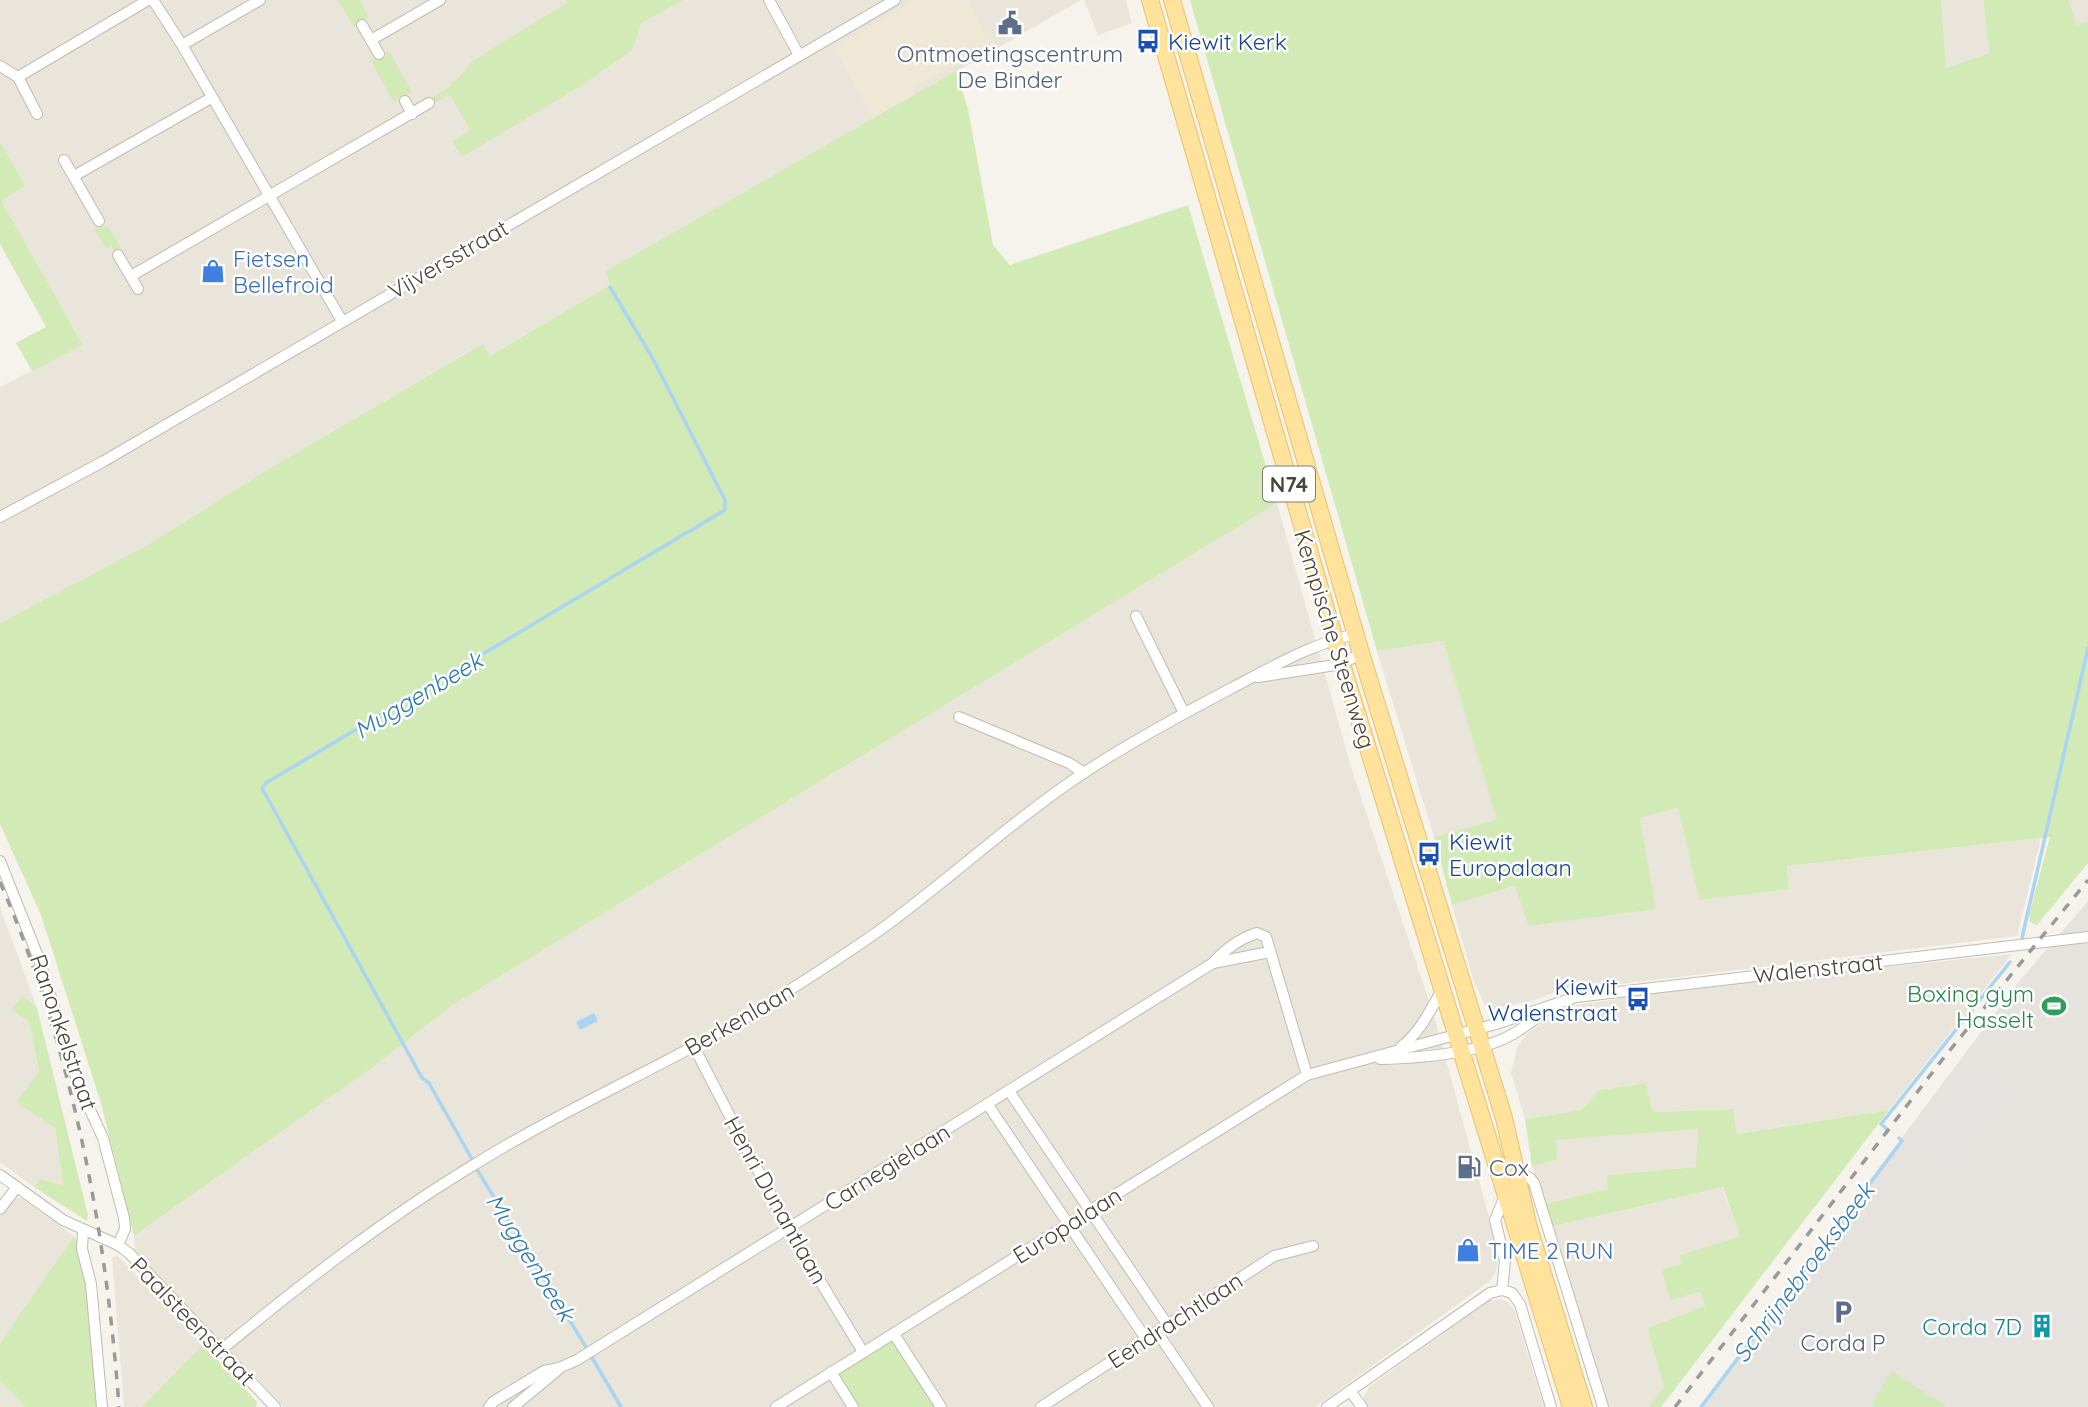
<svg xmlns="http://www.w3.org/2000/svg" width="2088" height="1407" font-family="Quicksand,sans-serif">
<style>
.residential{fill:#eae5da}
.industrial{fill:#e6e2dd}
.education{fill:#efe8d6}
.green{fill:#d2eab5}
.parking{fill:#e5e3e0}
.water{fill:#a9d4f2}
.lines{fill:none;stroke-linecap:round;stroke-linejoin:round}
.stream{stroke:#a9d4f2;stroke-width:3.5}
.minor-casing{stroke:#c2bbae;stroke-width:12}
.primary-casing{stroke:#e6c16a;stroke-width:18}
.minor{stroke:#fff;stroke-width:10}
.primary{stroke:#ffe39c;stroke-width:16}
.rail{stroke:#9a9a9a;stroke-width:3.5;stroke-dasharray:9 9;stroke-linecap:butt}
.labels{text-anchor:middle;dominant-baseline:central;stroke-width:5;stroke-linejoin:round;paint-order:stroke}
.shield{fill:#fff;stroke:#817c74;stroke-width:2}
.shield-label{font-size:21px;font-weight:bold;fill:#4b4439}
.transit-label{font-size:23px;fill:#164399;stroke:#fff;text-anchor:start}
.service-label{font-size:23px;fill:#4e5e75;stroke:#fff}
.shop-label{font-size:23px;fill:#366cbe;stroke:#fff;text-anchor:start}
.street-label{font-size:23px;fill:#4b4439;stroke:#fff}
.leisure-label{font-size:23px;fill:#27864d;stroke:#fff;text-anchor:end}
.culture-label{font-size:23px;fill:#0d838f;stroke:#fff;text-anchor:end}
.water-label{font-size:24px;font-style:italic;fill:#2e7ab2;stroke:#fff}
</style>
<rect width="100%" height="100%" fill="#f6f3ec"/>
<g class="residential">
<polygon points="0,0 1081,0 607,271 610,285 488,356 481,344 270,468 149,544 0,623 0,387 83,345 0,200"/>
<polygon points="1084,0 1126,0 1132,23 1098,35"/>
<polygon points="1941,0 1983,0 1991,53 1945,68"/>
<polygon points="2069,0 2088,0 2088,21 2077,25"/>
<polygon points="1277,503 1351,767 1433,1013 1499,1253 1496,1272 1490,1281 1315,1407 284,1407 135,1252 134,1236 373,1067 453,1005"/>
<polygon points="1443,641 1498,821 1434,837 1377,651"/>
<polygon points="1678,808 1699,899 1789,888 1787,866 2041,838 2017,936 1556,992 1531,1001 1493,1009 1485,1005 1474,982 1452,905 1516,886 1655,909 1640,818"/>
<polygon points="0,907 37,1008 30,1001 29,1022 39,1072 55,1128 63,1185 40,1179 34,1187 0,1162"/>
<polygon points="2012,954 1889,1110 1737,1134 1733,1109 1653,1112 1646,1083 1599,1090 1581,1110 1525,1119 1511,1073 1517,1047 1528,1033 1546,1019 1571,1006 1688,988"/>
<polygon points="1698,1128 1697,1167 1608,1175 1609,1189 1544,1204 1532,1166 1557,1160 1555,1140"/>
<polygon points="1722,1187 1740,1237 1680,1256 1705,1306 1647,1328 1664,1388 1649,1407 1607,1407 1550,1227"/>
<polygon points="17,1198 21,1198 74,1236 0,1343 0,1216 12,1201"/>
<polygon points="118,1256 257,1402 255,1407 124,1407 112,1257"/>
<polygon points="1500,1299 1507,1302 1514,1309 1544,1407 1368,1407 1363,1399 1369,1387 1488,1301"/>
<polygon points="0,1382 25,1407 0,1407"/>
</g>
<polygon class="industrial" points="2088,901 2088,1407 1699,1407 2018,983"/>
<polygon class="education" points="915,0 967,0 985,34 990,31 997,46 966,64 964,60 912,87 916,96 874,119 834,48"/>
<g class="green">
<polygon points="338,0 359,0 369,17 354,27"/>
<polygon points="566,0 683,0 641,23 632,50 584,84 462,157 452,142 470,130 450,95 434,103 432,98 451,86 450,84 459,78 471,62 477,58 567,3"/>
<polygon points="1190,0 1941,0 1946,68 1990,53 1983,0 2069,0 2077,25 2088,21 2088,863 2037,925 2030,922 2029,915 2050,837 1787,866 1789,889 1699,900 1678,808 1640,818 1656,909 1529,926 1515,886 1452,905 1434,837 1497,820 1443,641 1377,651"/>
<polygon points="389,51 412,92 394,102 371,61"/>
<polygon points="956,71 968,109 993,245 1010,265 1188,205 1277,503 453,1005 373,1067 134,1236 101,1103 41,915 0,824 0,623 149,544 270,468 482,344 489,356 610,285 606,271"/>
<polygon points="0,142 25,186 1,201 83,345 32,371 16,343 46,327 0,244"/>
<polygon points="101,225 104,229 108,226 121,248 115,251 111,246 106,249 94,229"/>
<polygon points="22,997 30,1001 37,1008 88,1215 87,1221 34,1187 40,1179 63,1185 55,1128 16,1102 39,1071 29,1022 11,1009"/>
<polygon points="1646,1083 1653,1112 1733,1109 1737,1134 1889,1110 1661,1407 1649,1407 1664,1387 1647,1328 1705,1306 1699,1292 1670,1300 1662,1269 1682,1264 1680,1255 1740,1237 1723,1187 1550,1227 1544,1204 1608,1189 1607,1175 1696,1167 1698,1129 1556,1140 1557,1160 1532,1166 1525,1119 1581,1110 1599,1090"/>
<polygon points="74,1236 82,1257 86,1284 99,1407 25,1407 0,1382 0,1343"/>
<polygon points="892,1341 935,1407 859,1407 839,1373"/>
<polygon points="203,1345 257,1402 256,1407 142,1407"/>
<polygon points="1892,1371 1947,1407 1877,1407 1871,1404"/>
</g>
<polygon class="parking" points="1971,1062 2012,1094 1952,1173 1910,1141"/>
<polygon class="water" points="594,1013 598,1021 580,1030 576,1022"/>
<g class="lines">
<g class="stream">
<polyline points="2022,938 2088,648"/>
<polyline points="1887,1129 1881,1124 2010,962"/>
<polyline points="473,1161 429,1083 422,1078 262,788 266,783 725,510 725,500 652,357 610,287"/>
<polyline points="476,1168 586,1347"/>
<polyline points="591,1356 621,1407"/>
<polyline points="1701,1407 1902,1141 1899,1138"/>
</g>
<g class="minor-casing">
<g id="minor">
<polyline points="153,0 182,45 342,321"/>
<polyline points="769,0 799,55"/>
<polyline points="362,25 379,54"/>
<polyline points="371,40 440,0"/>
<polyline points="182,45 260,0"/>
<polyline points="0,66 18,77 37,114"/>
<polyline points="18,77 148,0"/>
<polyline points="405,101 412,114"/>
<polyline points="64,160 99,221"/>
<polyline points="74,176 211,98"/>
<polyline points="118,255 138,289"/>
<polyline points="131,276 429,103"/>
<polyline points="0,517 104,461 895,0"/>
<polyline points="1136,616 1184,713"/>
<polyline points="1258,677 1342,664 1361,653"/>
<polyline points="959,717 1069,763 1084,773"/>
<polyline points="0,861 39,959 79,1086 103,1138 124,1218 125,1229 118,1245"/>
<polyline points="1213,963 1270,952"/>
<polyline points="694,1047 788,1228 863,1352"/>
<path d="M1401 1047C1420 1032 1430 1011 1442 990"/>
<path d="M1380 1059C1422 1058 1483 1054 1518 1031 1529 1024 1539 1016 1549 1008"/>
<polyline points="1009,1091 1167,1324"/>
<polyline points="988,1105 1146,1339"/>
<polyline points="1516,1171 1530,1178 1534,1183 1603,1407"/>
<polyline points="0,1175 63,1220 118,1245 129,1253 275,1407"/>
<polyline points="0,1209 17,1187"/>
<polyline points="83,1230 82,1249 91,1284 102,1407"/>
<polyline points="1502,1290 1512,1293 1520,1304 1551,1407"/>
<polyline points="1502,1290 1505,1261 1495,1220 1505,1196"/>
<polyline points="1157,1332 1208,1407"/>
<polyline points="894,1334 941,1407"/>
<path d="M221 1350C301 1284 383 1220 472 1166 570 1105 677 1061 774 1000 812 976 851 951 887 925 954 875 1016 818 1085 772 1133 741 1182 714 1232 688 1272 667 1311 644 1356 634"/>
<polyline points="831,1372 853,1407"/>
<polyline points="1350,1391 1362,1407"/>
<path d="M489 1407 493 1402 544 1371 559 1368 577 1360 1213 963C1225 949 1239 939 1257 933L1266 937 1307 1075"/>
<polyline points="513,1407 559,1369"/>
<polyline points="776,1407 1307,1075 1496,1024 1576,997 2088,937"/>
<polyline points="1041,1407 1274,1256 1313,1246"/>
<polyline points="1327,1407 1490,1293 1502,1290"/>
</g>
</g>
<g class="primary-casing">
<g id="primary">
<polyline points="1150,0 1342,664 1571,1407"/>
<polyline points="1172,0 1361,653 1504,1118 1529,1228 1584,1407"/>
</g>
</g>
<use href="#minor" class="minor"/>
<use href="#primary" class="primary"/>
<g class="rail">
<path d="M0 882C72 1048 106 1228 119 1407"/>
<polyline points="1675,1407 1942,1060 2088,880"/>
</g>
</g>
<defs>
<g id="civic-bare" transform="scale(1.89)"><path d="M-.6-6.5H3V-4.5H.6V-3L4-1V1h2V6H-6V1h2V-1L-.6-3ZM-1.2 2.5V6h2.4V2.5Z" fill="#5c6f8a" stroke="#fff" stroke-width="2.5" paint-order="stroke"/></g>
<g id="bus-bare" transform="scale(1.89)"><path d="M-5-6H5V4H4V6H2V4H-2V6H-4V4H-5ZM-3.5-4V0h7V-4ZM-3.5 1.2v1.5H-2V1.2ZM2 1.2v1.5H3.5V1.2Z" fill="#1a4fb4" stroke="#fff" stroke-width="2.5" paint-order="stroke"/></g>
<g id="shop-bare" transform="scale(1.89)"><path d="M-5-2.5h2.3a2.7 3.5 0 0 1 5.4 0H5L5.5 6h-11ZM-1.5-2.5h3a1.5 2.3 0 0 0-3 0Z" fill="#3f7fe0" stroke="#fff" stroke-width="2.5" paint-order="stroke"/></g>
<g id="stadium-bare" transform="scale(1.89)"><path d="M0-5a6.5 5 0 1 0 0 10a6.5 5 0 1 0 0-10ZM-3.5-1.8h7v3.6h-7Z" fill="#2e9e5b" stroke="#fff" stroke-width="2.5" paint-order="stroke"/></g>
<g id="fuel-bare" transform="scale(1.89)"><path d="M-5.5-6h7V0h2V4h1.3V-2.5L3-4.5l.8-.8L6-3V5H2.5V1h-1V6h-7ZM-4.2-4.7v3.2H.2V-4.7Z" fill="#5c6f8a" stroke="#fff" stroke-width="2.5" paint-order="stroke"/></g>
<g id="parking-bare" transform="scale(1.89)"><path d="M-3.5-5.5H1a3.5 3.5 0 0 1 0 7H-1V5.5H-3.5ZM-1-3.4V-.6H.8a1.4 1.4 0 0 0 0-2.8Z" fill="#5c6f8a" stroke="#fff" stroke-width="2.5" paint-order="stroke"/></g>
<g id="building-bare" transform="scale(1.89)"><path d="M-4-6H4V6H1V3H-1V6H-4ZM-2.5-4.3h1.7v1.8h-1.7ZM.8-4.3h1.7v1.8H.8ZM-2.5-1h1.7V.8h-1.7ZM.8-1h1.7V.8H.8Z" fill="#0f9aa8" stroke="#fff" stroke-width="2.5" paint-order="stroke"/></g>
</defs>
<g fill-rule="evenodd">
<use href="#civic-bare" x="1010" y="23"/>
<use href="#bus-bare" x="1148" y="41"/>
<use href="#shop-bare" x="213" y="271"/>
<use href="#bus-bare" x="1429" y="854"/>
<use href="#bus-bare" x="1638" y="999"/>
<use href="#stadium-bare" x="2054" y="1006"/>
<use href="#fuel-bare" x="1469" y="1167"/>
<use href="#shop-bare" x="1468" y="1250"/>
<use href="#parking-bare" x="1843" y="1312"/>
<use href="#building-bare" x="2042" y="1326"/>
</g>
<g class="labels">
<rect class="shield" x="1263" y="466.5" width="52" height="35" rx="5"/>
<g class="shield-label">
<text x="1289" y="484">N74</text>
</g>
<g class="transit-label">
<text x="1168" y="41">Kiewit Kerk</text>
<text x="1449" y="841">Kiewit<tspan x="1449" dy="26">Europalaan</tspan></text>
<text x="1618" y="986" text-anchor="end">Kiewit<tspan x="1618" dy="26">Walenstraat</tspan></text>
</g>
<g class="service-label">
<text x="1010" y="53">Ontmoetingscentrum<tspan x="1010" dy="26">De Binder</tspan></text>
<text x="1489" y="1167" text-anchor="start">Cox</text>
<text x="1843" y="1342">Corda P</text>
</g>
<g class="shop-label">
<text x="233" y="258">Fietsen<tspan x="233" dy="26">Bellefroid</tspan></text>
<text x="1488" y="1250">TIME 2 RUN</text>
</g>
<g class="street-label">
<text transform="translate(448 259) rotate(-30)">Vijversstraat</text>
<text transform="translate(1335 639) rotate(73)">Kempische Steenweg</text>
<text transform="translate(1818 968) rotate(-6)">Walenstraat</text>
<text transform="translate(739 1019) rotate(-30)">Berkenlaan</text>
<text transform="translate(64 1032) rotate(71)">Ranonkelstraat</text>
<text transform="translate(887 1167) rotate(-32)">Carnegielaan</text>
<text transform="translate(776 1200) rotate(61)">Henri Dunantlaan</text>
<text transform="translate(1067 1225) rotate(-32)">Europalaan</text>
<text transform="translate(1175 1320) rotate(-33)">Eendrachtlaan</text>
<text transform="translate(193 1321) rotate(46)">Paalsteenstraat</text>
</g>
<g class="leisure-label">
<text x="2034" y="993">Boxing gym<tspan x="2034" dy="26">Hasselt</tspan></text>
</g>
<g class="culture-label">
<text x="2022" y="1326">Corda 7D</text>
</g>
<g class="water-label">
<text transform="translate(418 695) rotate(-31)">Muggenbeek</text>
<text transform="translate(531 1257) rotate(58)">Muggenbeek</text>
<text transform="translate(1803 1272) rotate(-53)">Schrijnebroeksbeek</text>
</g>
</g>
</svg>
